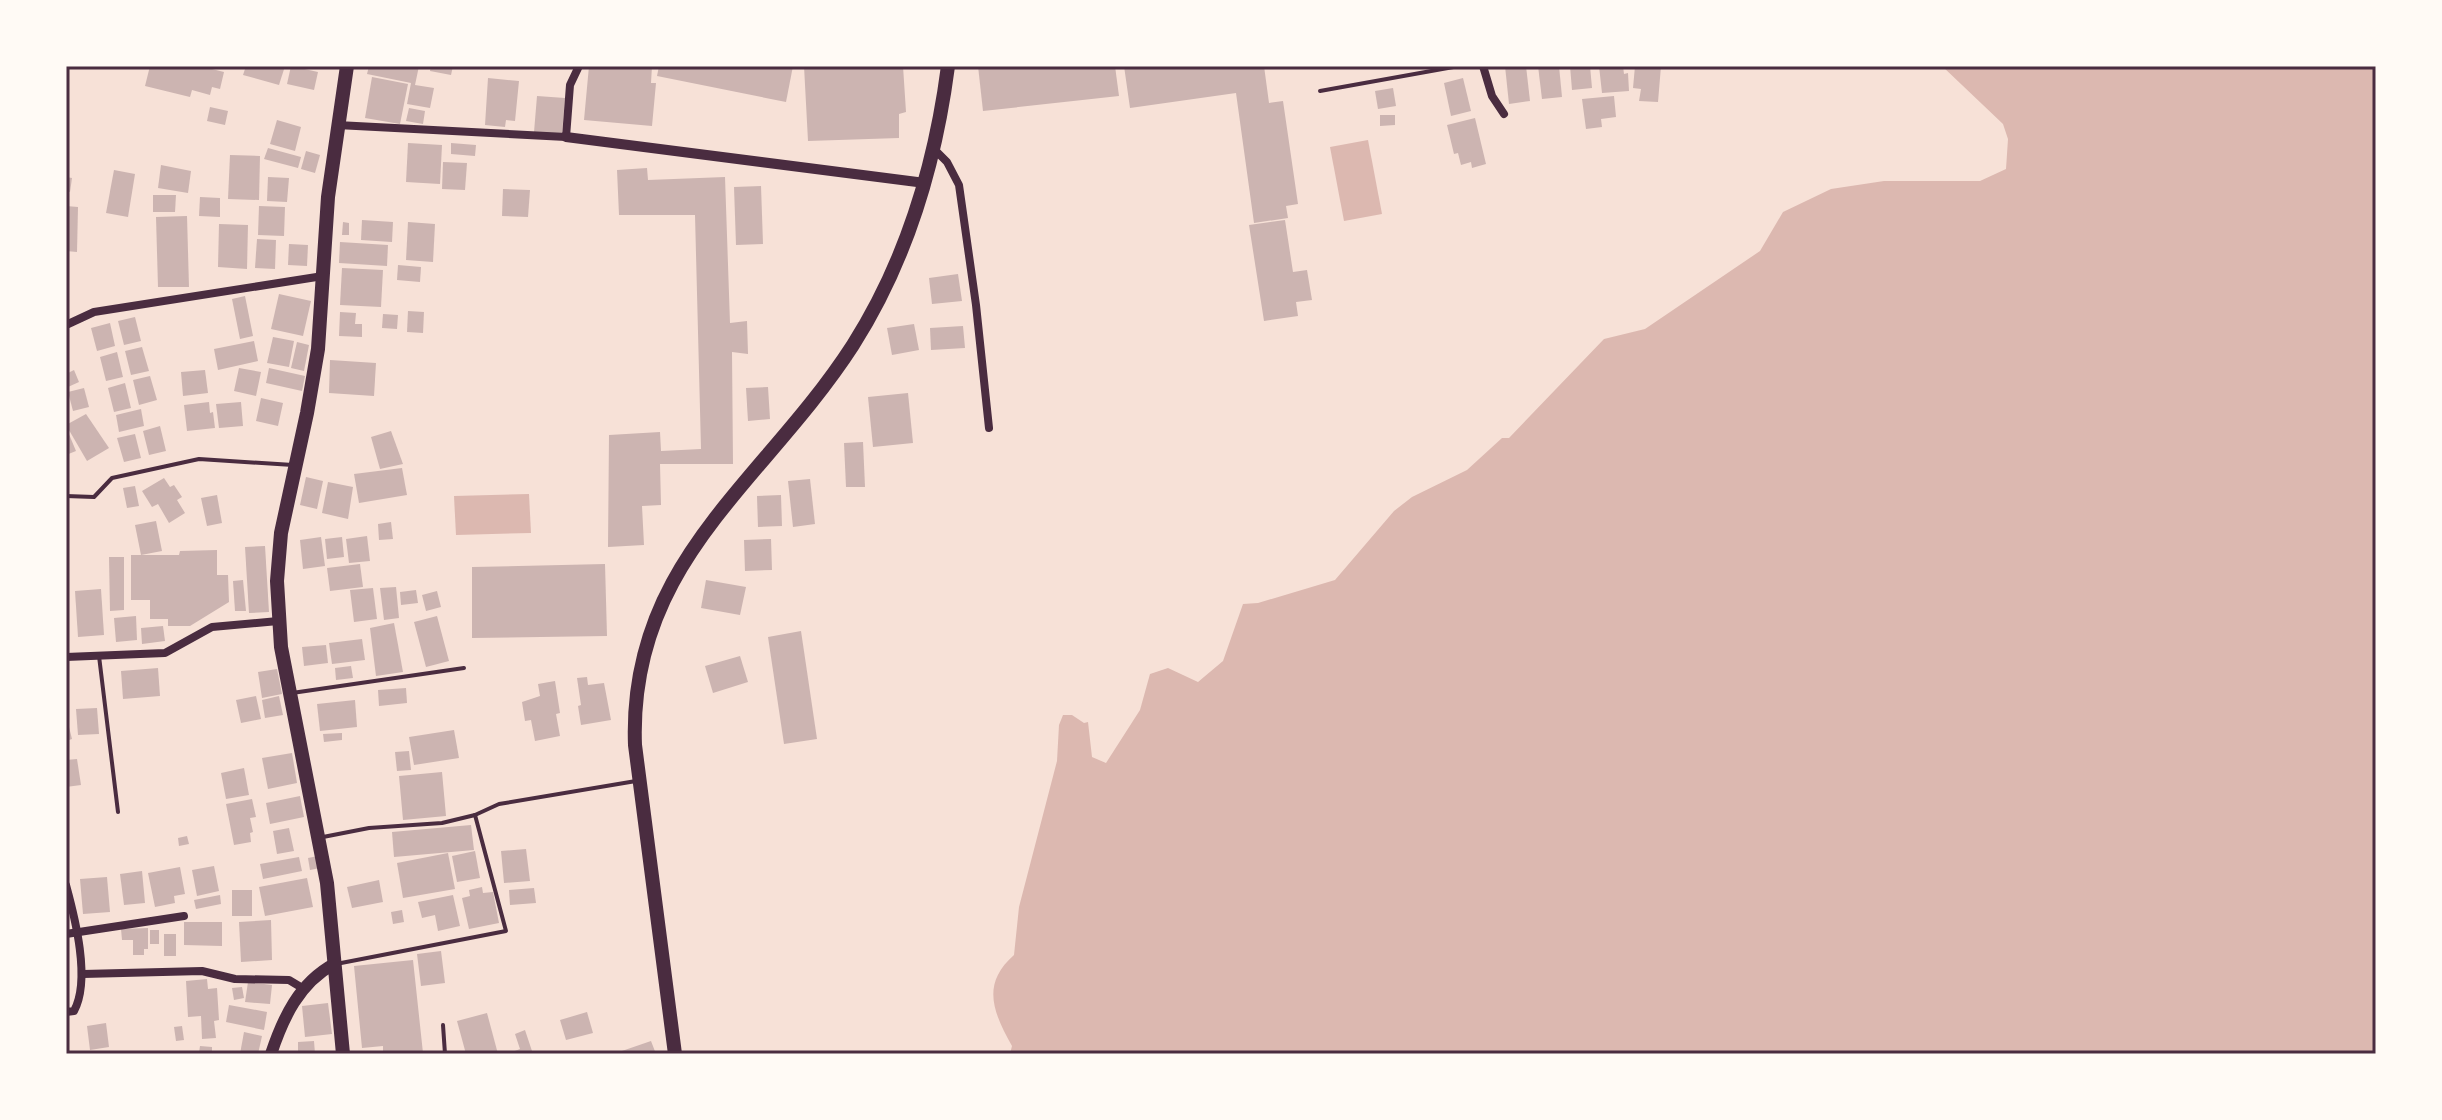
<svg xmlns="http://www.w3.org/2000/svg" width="2442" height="1120" font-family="'Playfair Display',serif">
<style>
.water{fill:#dcb8b0}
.building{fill:#ccb4b1}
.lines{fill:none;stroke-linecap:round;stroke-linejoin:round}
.service{stroke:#4a2c40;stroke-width:4}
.minor{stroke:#4a2c40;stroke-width:8}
.tertiary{stroke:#4a2c40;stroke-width:10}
.secondary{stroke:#4a2c40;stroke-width:12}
.primary{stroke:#4a2c40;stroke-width:14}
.trunk{stroke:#4a2c40;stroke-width:14}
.neatline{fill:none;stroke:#4a2c40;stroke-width:3}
</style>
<rect width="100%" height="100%" fill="#f7e1d7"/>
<g class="water">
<path d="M1942 66H2376V1054H1010L1012 1046C993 1012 981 984 1014 955L1019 907 1057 761 1059 725 1063 715H1072L1084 723 1088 722 1092 757 1106 763 1140 710 1150 674 1168 668 1198 682 1223 661 1243 604 1258 603 1335 580 1394 511 1412 497 1467 470 1502 438H1509L1604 339 1645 329 1760 251 1783 212 1831 189 1884 181H1980L2006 169 2008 139 2003 124Z"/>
<polygon points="1368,140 1382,214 1344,221 1330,147"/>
<polygon points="529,494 531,533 456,535 454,496"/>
</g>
<g class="building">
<polygon points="150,66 200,66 224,72 220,89 212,87 210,95 192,90 190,97 145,86"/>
<polygon points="246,66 285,66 279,85 243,75"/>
<polygon points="291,66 318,72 314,90 287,84"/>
<polygon points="369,66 419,66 415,85 434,88 430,108 407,104 411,83 367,74"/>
<polygon points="431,66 453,66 451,75 430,71"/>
<polygon points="589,66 652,66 651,83 656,83 652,126 584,120"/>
<polygon points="659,66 793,66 786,102 657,76"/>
<polygon points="804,66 903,66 906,112 899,114 899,138 808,141"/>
<polygon points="978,66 1115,66 1119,96 983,111"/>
<polygon points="1124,66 1264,66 1269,103 1283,101 1298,204 1286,206 1288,218 1254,223 1236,93 1130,108"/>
<polygon points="1505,66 1526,66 1530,101 1509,104"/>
<polygon points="1538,66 1559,66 1562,97 1542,99"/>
<polygon points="1570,66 1590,66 1592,88 1572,90"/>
<polygon points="1599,66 1623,66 1624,74 1628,73 1629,91 1602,93"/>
<polygon points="1635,66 1661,66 1658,102 1639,101 1641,89 1633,88"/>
<polygon points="372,77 408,84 400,124 365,118"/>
<polygon points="488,78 519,81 515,121 506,120 505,127 485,125"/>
<polygon points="1463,78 1471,111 1451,116 1444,83"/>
<polygon points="1393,88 1396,106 1378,109 1375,91"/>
<polygon points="537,96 565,98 562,134 534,132"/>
<polygon points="1614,96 1616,117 1601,119 1602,127 1586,129 1582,99"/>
<polygon points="210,107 228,111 225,125 207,121"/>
<polygon points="409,108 425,111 423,124 406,121"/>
<polygon points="1380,115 1395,115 1395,125 1380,126"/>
<polygon points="1475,118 1486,164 1472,168 1471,162 1461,165 1458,153 1454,154 1447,125"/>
<polygon points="277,120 301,127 295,151 270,144"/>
<polygon points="408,143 442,145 440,184 406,182"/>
<polygon points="451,143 476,145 475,156 451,154"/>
<polygon points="268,148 301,157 298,168 264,159"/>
<polygon points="306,151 320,155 315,173 301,169"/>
<polygon points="230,155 260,156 259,200 228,199"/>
<polygon points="443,162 467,163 465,190 442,189"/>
<polygon points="161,165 191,171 188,193 158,188"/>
<polygon points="647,168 648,180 725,177 730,323 747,321 748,354 732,352 733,464 660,464 661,505 642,506 644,545 608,547 609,435 660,432 661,451 701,449 695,215 619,215 617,170"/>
<polygon points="114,170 135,174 128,217 106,213"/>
<polygon points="66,177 72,178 70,192 66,191"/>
<polygon points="268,177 289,178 287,202 267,201"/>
<polygon points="761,186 763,244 736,245 734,187"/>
<polygon points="503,189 530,190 528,217 502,216"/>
<polygon points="153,195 176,195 175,212 153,212"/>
<polygon points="200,197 220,198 220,217 199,216"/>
<polygon points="66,206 78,207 77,252 66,251"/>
<polygon points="259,206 285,207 284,236 258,235"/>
<polygon points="187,216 189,287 158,287 156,217"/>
<polygon points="362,220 393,222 392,242 361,240"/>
<polygon points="1285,220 1293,272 1307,270 1312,300 1296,302 1298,316 1264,321 1249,225"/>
<polygon points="343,222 349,223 349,235 342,235"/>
<polygon points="408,222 435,224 433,262 406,260"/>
<polygon points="219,224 248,225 247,269 218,267"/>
<polygon points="257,239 276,240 275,269 255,268"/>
<polygon points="340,242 388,245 387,266 339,263"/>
<polygon points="289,244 308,245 307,266 288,265"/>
<polygon points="398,265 421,267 420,282 397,280"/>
<polygon points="342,268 383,270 381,307 340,305"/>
<polygon points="958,274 962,301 932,304 929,278"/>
<polygon points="279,294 311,301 303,336 271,329"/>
<polygon points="245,296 253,336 240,339 232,299"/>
<polygon points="408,311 424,312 423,333 407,332"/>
<polygon points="340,312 356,313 355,324 362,324 362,337 339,336"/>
<polygon points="383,314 398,315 397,329 382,328"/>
<polygon points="135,317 141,341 124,345 118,321"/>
<polygon points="110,323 115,346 97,351 91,328"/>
<polygon points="914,324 919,350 892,355 887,328"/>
<polygon points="963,326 965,348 931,350 930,328"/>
<polygon points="273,337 294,341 289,367 267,363"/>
<polygon points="254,341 258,361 218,370 214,349"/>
<polygon points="297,342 309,345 304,371 291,368"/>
<polygon points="142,347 149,371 131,375 125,351"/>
<polygon points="117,352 123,377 106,381 100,357"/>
<polygon points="330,360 376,363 374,396 329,393"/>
<polygon points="239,368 261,372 256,396 234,391"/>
<polygon points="269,368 305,376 302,391 266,383"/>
<polygon points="74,370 79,382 68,387 66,374"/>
<polygon points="205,370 208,393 183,396 181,372"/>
<polygon points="150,376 157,400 139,405 133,380"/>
<polygon points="125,383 131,408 114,412 108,388"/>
<polygon points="768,387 770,419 748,421 746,388"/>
<polygon points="84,388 89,407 73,411 68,392"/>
<polygon points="908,393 913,443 873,447 868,397"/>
<polygon points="261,398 283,403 278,426 256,421"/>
<polygon points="209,402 210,413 213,412 215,428 187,431 184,405"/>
<polygon points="241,402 243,426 219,428 216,404"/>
<polygon points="141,409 144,426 119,432 116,415"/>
<polygon points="86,414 109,448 87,461 66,425"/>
<polygon points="160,426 166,451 149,455 143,431"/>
<polygon points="66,427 76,451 66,455"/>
<polygon points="391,431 403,464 380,469 371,437"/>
<polygon points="135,434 141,458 124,462 117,438"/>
<polygon points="863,442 865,487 846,487 844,443"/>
<polygon points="402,468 407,495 359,503 354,474"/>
<polygon points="306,477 323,481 317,509 300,505"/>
<polygon points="164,478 170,487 174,485 182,497 177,500 185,513 169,523 158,504 152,507 142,491"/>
<polygon points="810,479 815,524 793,527 788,481"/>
<polygon points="328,482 353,487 348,519 322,513"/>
<polygon points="135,486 139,506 127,508 123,488"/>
<polygon points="217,495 222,523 207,526 201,498"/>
<polygon points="781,495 782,526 758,527 757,496"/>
<polygon points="156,521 162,551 141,555 135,525"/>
<polygon points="391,522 393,539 379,540 378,524"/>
<polygon points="367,536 370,561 349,563 346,539"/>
<polygon points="321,537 325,566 303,569 300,540"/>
<polygon points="342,537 344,557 327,559 325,539"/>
<polygon points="771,539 772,570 745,571 744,540"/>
<polygon points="265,546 269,612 249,613 245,547"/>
<polygon points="217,550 217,575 228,575 229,602 190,626 168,626 168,619 150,619 150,600 131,600 131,555 179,555 180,551"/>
<polygon points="109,557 124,557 124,610 110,611"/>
<polygon points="360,564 363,587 330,591 327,568"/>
<polygon points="605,564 607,636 472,638 472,567"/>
<polygon points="243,580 246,611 235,611 233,581"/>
<polygon points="706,580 746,587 740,615 701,608"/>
<polygon points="396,587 399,618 384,620 380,588"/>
<polygon points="373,588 377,619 354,622 350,590"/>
<polygon points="101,589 104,635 78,637 75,591"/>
<polygon points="416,590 418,603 401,605 400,592"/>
<polygon points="437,591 441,607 426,611 422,595"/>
<polygon points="136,616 137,640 116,642 114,618"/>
<polygon points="437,616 449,661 426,667 414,622"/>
<polygon points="394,623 403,672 376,676 370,628"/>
<polygon points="163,626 165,641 142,644 141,628"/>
<polygon points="801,631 817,739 784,744 768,637"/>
<polygon points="362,639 365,660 332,664 329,643"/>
<polygon points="326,645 328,663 304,666 302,647"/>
<polygon points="740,656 748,682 713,693 705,666"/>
<polygon points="351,666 353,678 336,680 335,668"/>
<polygon points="158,668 160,696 123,699 121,671"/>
<polygon points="277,669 282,694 262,698 258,672"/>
<polygon points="587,677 588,685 604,683 611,720 581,725 578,706 581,705 577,678"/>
<polygon points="555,681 560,713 556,714 560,736 535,741 531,720 525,721 522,702 540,696 538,684"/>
<polygon points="406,688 407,703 379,706 378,690"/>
<polygon points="256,696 261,719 241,723 236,700"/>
<polygon points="279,696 283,715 265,718 262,700"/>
<polygon points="355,700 357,727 320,731 317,704"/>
<polygon points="97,708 99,734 78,735 76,709"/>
<polygon points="66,715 72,739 66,741"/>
<polygon points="454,730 459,758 414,765 409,737"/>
<polygon points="342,733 342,740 324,742 323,734"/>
<polygon points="409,751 411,770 397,771 395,752"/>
<polygon points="292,753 297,783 268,789 262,758"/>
<polygon points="77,759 81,785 66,787 66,760"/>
<polygon points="244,768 249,795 226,799 221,773"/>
<polygon points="442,772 446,816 403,820 399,776"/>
<polygon points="300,796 304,817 270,824 266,803"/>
<polygon points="252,799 256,817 250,818 253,832 250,833 251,842 234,845 226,804"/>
<polygon points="471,825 474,850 394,857 392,832"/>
<polygon points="289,828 294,851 277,854 273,831"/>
<polygon points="187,836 189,844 179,846 178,838"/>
<polygon points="526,849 530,881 504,883 501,851"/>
<polygon points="475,851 480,878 457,882 452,856"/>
<polygon points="448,853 455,889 403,898 397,863"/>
<polygon points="318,856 320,868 310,870 308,858"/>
<polygon points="299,857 302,871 263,879 260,864"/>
<polygon points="214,866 219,891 197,896 192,870"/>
<polygon points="180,867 185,894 174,896 175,903 155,907 148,873"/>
<polygon points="142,871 145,903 124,905 120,874"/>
<polygon points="107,877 110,912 83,914 80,879"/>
<polygon points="307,878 313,907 265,916 259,887"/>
<polygon points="379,880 383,902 352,908 347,887"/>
<polygon points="482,887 483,893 493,892 499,923 469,929 462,898 470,896 469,890"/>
<polygon points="534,888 536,903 510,905 509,890"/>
<rect x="232" y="890" width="20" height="26"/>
<polygon points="220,895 221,904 196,909 194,900"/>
<polygon points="453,895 460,926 438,931 435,915 422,918 418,902"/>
<polygon points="402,910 404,922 393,924 391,912"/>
<polygon points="271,920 272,960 241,962 239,922"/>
<polygon points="184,922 222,922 222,946 184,945"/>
<polygon points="148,928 148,949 144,949 144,955 133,955 133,940 122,940 121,929"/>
<rect x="150" y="930" width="9" height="14"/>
<rect x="164" y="934" width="12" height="22"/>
<polygon points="441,951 445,983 421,986 417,954"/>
<polygon points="413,960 423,1053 383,1054 383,1046 362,1048 354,966"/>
<polygon points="207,979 208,989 217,988 219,1020 214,1021 216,1038 202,1039 201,1016 188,1017 186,981"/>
<polygon points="248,982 272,985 270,1004 245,1002"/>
<polygon points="242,987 244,998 234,1000 232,988"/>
<polygon points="328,1003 332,1034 305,1037 302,1006"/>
<polygon points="229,1005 267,1012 264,1030 226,1022"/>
<polygon points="587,1012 593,1033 566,1040 560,1020"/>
<polygon points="487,1013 498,1054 466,1054 457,1021"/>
<polygon points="106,1023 109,1047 90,1050 87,1026"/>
<polygon points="182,1026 184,1040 176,1041 174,1027"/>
<polygon points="525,1030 533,1054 507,1054 520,1049 515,1034"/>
<polygon points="244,1032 262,1036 258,1054 240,1054"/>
<polygon points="314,1041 315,1054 298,1054 298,1042"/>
<polygon points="651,1041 656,1054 620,1054 619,1052"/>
<polygon points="200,1046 212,1047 212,1054 199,1053"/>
</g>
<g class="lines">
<g class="service">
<polyline points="1320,91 1459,66"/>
<polyline points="66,496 94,497 112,478 199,459 293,465"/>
<polyline points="99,656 118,812"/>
<polyline points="292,693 464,668"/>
<polyline points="323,837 369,828 442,823 475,815 499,804 636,781"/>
<polyline points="336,964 506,931 475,815"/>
<polyline points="443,1025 445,1054"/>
</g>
<g class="minor">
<polyline points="1483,66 1492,96 1504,114"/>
<polyline points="337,125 566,137 570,85 579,66"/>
<polyline points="934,149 947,162 959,185 976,305 989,428"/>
<polyline points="66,325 94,312 323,276"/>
<polyline points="66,657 165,653 212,627 278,621"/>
<path d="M66 885C75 918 91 980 74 1011L66 1012"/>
<polyline points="66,934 184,916"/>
<polyline points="83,974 202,971 235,979 289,980 304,989"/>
</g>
<polyline class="tertiary" points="566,137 925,183"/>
<path class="secondary" d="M271 1054C283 1018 299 983 334 964"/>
<polyline class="primary" points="343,1054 327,883 281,647 277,581 281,533 307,413 318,349 328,197 347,66"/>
<path class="trunk" d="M675 1054 635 745C628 561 764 483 853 345 907 260 935 166 948 66"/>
</g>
<rect width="2442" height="1120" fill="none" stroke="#fffaf5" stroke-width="136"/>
<rect x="68" y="68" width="2306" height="984" class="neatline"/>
</svg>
